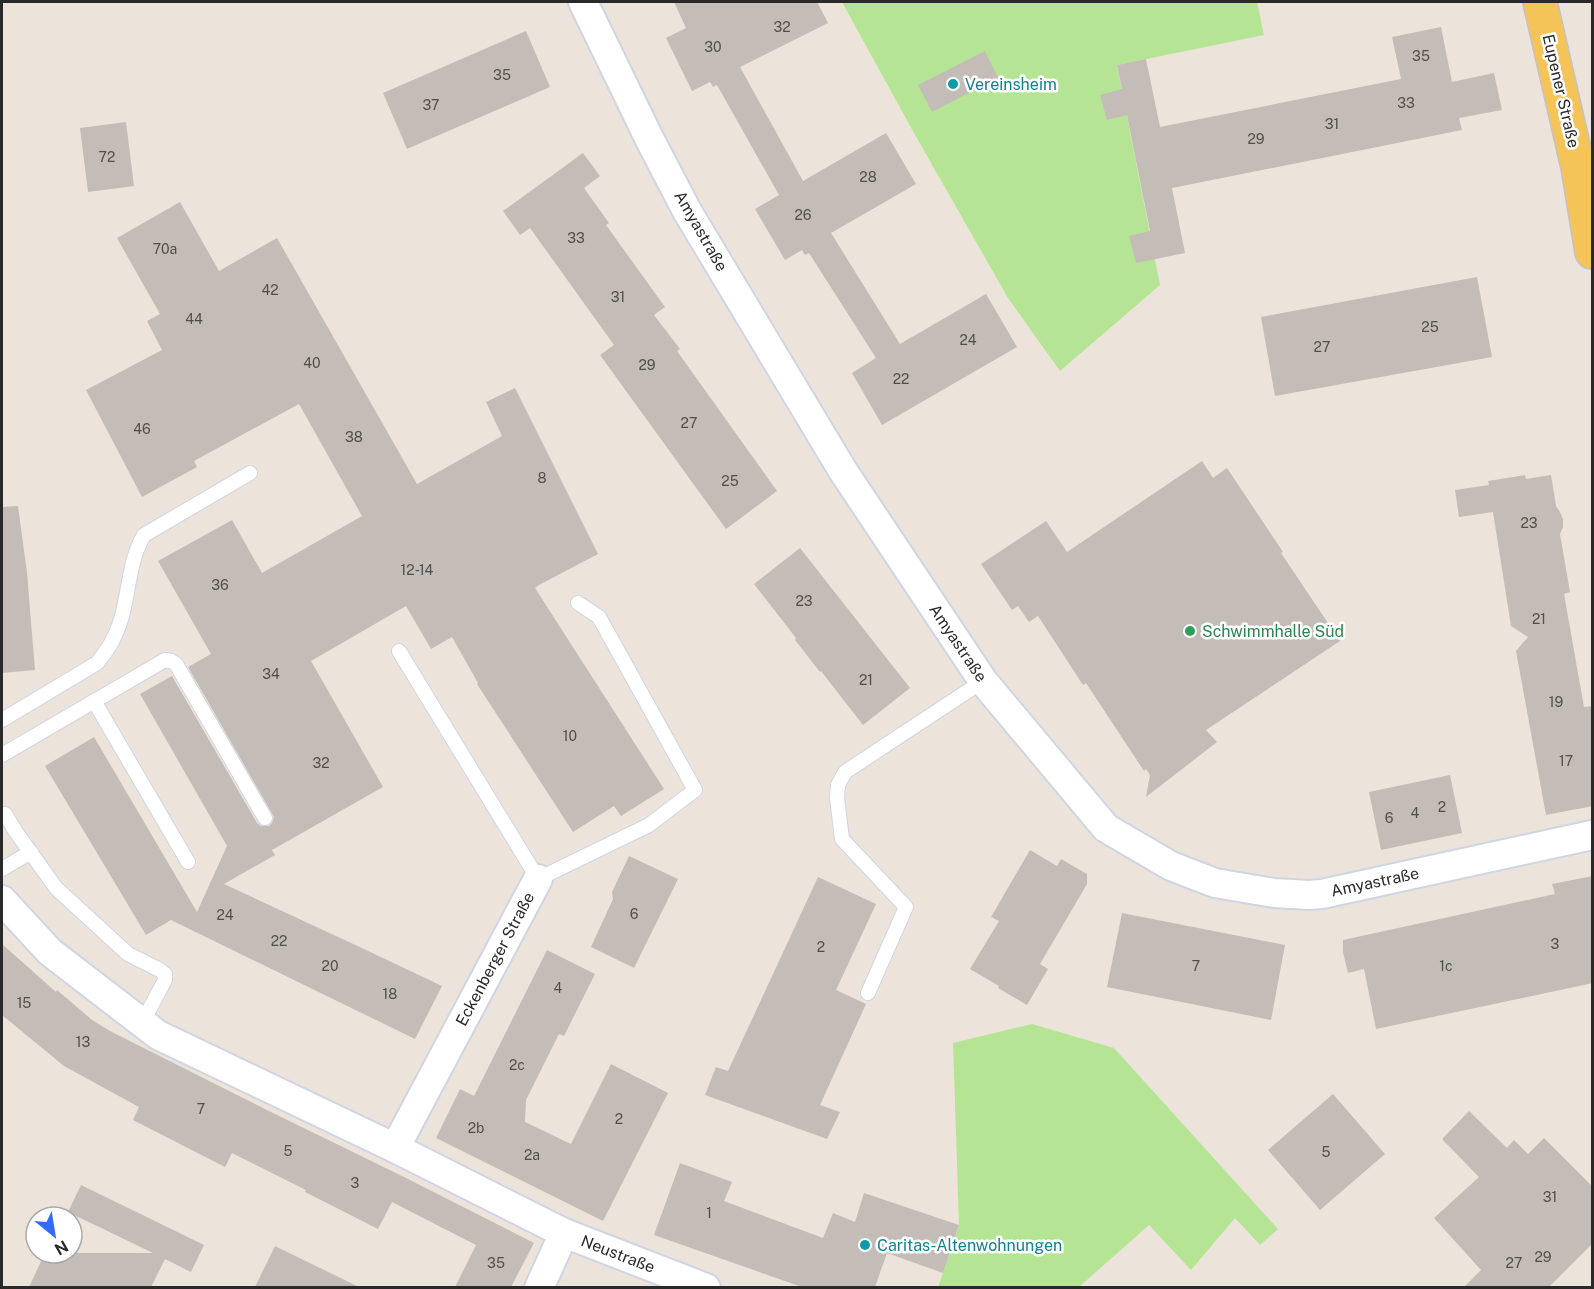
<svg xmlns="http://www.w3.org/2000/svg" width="1594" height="1289" font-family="'Public Sans',sans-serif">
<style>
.green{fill:#b6e495}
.building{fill:#c4bdb7}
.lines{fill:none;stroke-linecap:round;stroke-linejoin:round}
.service-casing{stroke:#d0d5e3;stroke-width:16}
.minor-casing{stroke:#d0d5e3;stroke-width:32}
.primary-casing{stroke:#c3c3c3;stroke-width:36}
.service{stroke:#fff;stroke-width:14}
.minor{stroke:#fff;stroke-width:28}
.primary{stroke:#f4c458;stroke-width:33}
.culture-dot{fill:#0f9aa8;stroke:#fff;stroke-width:2}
.leisure-dot{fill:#2e9e5b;stroke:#fff;stroke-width:2}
.labels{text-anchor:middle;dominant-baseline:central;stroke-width:5;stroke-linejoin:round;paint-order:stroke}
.number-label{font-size:14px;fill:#504e4c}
.culture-label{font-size:16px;fill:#0d838f;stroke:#fff;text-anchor:start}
.street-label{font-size:16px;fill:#292929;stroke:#fff}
.leisure-label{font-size:16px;fill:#27864d;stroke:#fff;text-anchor:start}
</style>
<rect width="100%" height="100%" fill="#ece3da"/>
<g class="green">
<polygon points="842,2 1257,2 1264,35 1117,65 1160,285 1060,371 1008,298 914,133"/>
<polygon points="1032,1024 1114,1048 1278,1229 1260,1245 1235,1218 1191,1270 1149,1225 1079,1287 938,1288 959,1225 953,1043"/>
</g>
<g class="building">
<polygon points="674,2 817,2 828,23 740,67 803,181 886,133 916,184 831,233 900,344 986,294 1017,347 882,425 852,373 876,358 809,253 805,255 802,250 785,260 755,209 779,195 717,85 713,87 710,82 692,91 666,38 686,28"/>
<polygon points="1441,27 1452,82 1494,73 1502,110 1459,118 1462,130 1172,188 1185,253 1136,263 1129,236 1150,231 1127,115 1107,120 1100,95 1122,89 1117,65 1146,59 1160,127 1401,79 1392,37"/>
<polygon points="526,31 550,87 407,149 383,93"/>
<polygon points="985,51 998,78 932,112 918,85"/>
<polygon points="126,122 134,186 88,192 80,128"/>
<polygon points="583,153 600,176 584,188 609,223 606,225 665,307 654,315 680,349 677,351 777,491 726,529 600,355 614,345 530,228 520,235 503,211"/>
<polygon points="180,202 219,271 277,238 417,484 502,436 486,402 515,388 598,554 539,585 535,588 664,789 621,816 614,806 573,832 477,684 478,683 452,637 431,649 406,606 311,661 383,787 272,850 275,855 224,884 364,949 442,986 415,1039 171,920 146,935 45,766 94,737 197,912 227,846 140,694 172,676 257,823 261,826 269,826 272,823 274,817 188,667 211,654 158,561 232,520 262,573 362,516 299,404 194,461 197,467 142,497 86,390 162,350 147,321 160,314 117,238"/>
<polygon points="1477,277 1492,357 1275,396 1261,317"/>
<polygon points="1202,461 1213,478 1227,468 1283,552 1281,553 1340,641 1206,730 1217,742 1146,797 1150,775 1146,769 1144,771 1086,683 1083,685 1038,616 1029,622 1018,606 1012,610 981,564 1046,521 1067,552"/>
<polygon points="1525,475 1526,479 1551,475 1556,506 1560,512 1563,519 1563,527 1560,534 1570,592 1564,594 1584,707 1593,706 1593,806 1546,815 1516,651 1528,637 1511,626 1493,512 1459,517 1455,490 1489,485 1488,481"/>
<polygon points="18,506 27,573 35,670 2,673 2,507"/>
<polygon points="800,548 910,688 863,725 821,671 820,672 795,640 796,638 754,584"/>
<polygon points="1450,775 1462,833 1381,850 1369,792"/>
<polygon points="1030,850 1057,866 1061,859 1087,874 1087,884 1040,964 1048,969 1027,1005 998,988 999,986 970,969 999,921 991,917"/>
<polygon points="629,856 678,879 634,968 591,947 613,899 612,892"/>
<polygon points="1593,876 1593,983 1376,1029 1364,969 1348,973 1343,952 1343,940 1555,894 1552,884"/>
<polygon points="818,877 876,904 836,990 866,1004 820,1105 840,1112 827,1139 705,1095 716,1067 728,1071"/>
<polygon points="1122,913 1285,945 1271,1020 1107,987"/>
<polygon points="2,944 56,992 57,990 92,1020 110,1031 271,1112 404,1177 534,1243 511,1287 455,1287 476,1245 392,1202 378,1229 305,1192 306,1190 232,1153 225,1167 133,1120 139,1107 64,1066 2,1015"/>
<polygon points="547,950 595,974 564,1036 559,1034 526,1100 525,1122 571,1144 611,1064 668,1093 603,1221 436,1138 460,1089 474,1096"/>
<polygon points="1333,1094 1385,1154 1320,1210 1268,1150"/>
<polygon points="1469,1111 1507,1148 1514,1140 1528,1154 1544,1138 1593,1187 1593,1243 1549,1287 1464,1287 1481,1270 1434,1218 1479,1177 1442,1139"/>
<polygon points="680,1163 732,1182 724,1201 823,1238 833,1213 855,1222 864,1193 959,1225 943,1273 887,1253 875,1287 802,1287 654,1235"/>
<polygon points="81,1185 204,1245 191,1272 165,1259 151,1287 29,1287 45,1253 153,1253 68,1212"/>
<polygon points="275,1246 359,1287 255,1287"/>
</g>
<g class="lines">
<g class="service-casing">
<g id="service">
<polyline points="399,651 538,879 649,825 695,790 599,617 578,603"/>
<polyline points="94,701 188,862"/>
<path d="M2 720 97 663C104 654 111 646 115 635 130 604 126 565 144 535L250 473"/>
<polyline points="2,755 165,660 171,661 176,664 265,818"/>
<polyline points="5,814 16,832 56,888 128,954 160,970 165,974 165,980 142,1023"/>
<polyline points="2,869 31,852"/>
<polyline points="868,993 906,907 842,839 837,798 838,785 845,772 983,681"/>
</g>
</g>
<g class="minor-casing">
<g id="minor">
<polyline points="583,2 649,138 687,211 843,471 983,681 1106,828 1171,866 1215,883 1274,893 1309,895 1322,894 1592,835"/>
<polyline points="2,900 50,952 158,1035 395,1148 564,1233 706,1288"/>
<polyline points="395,1148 538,879"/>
<polyline points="539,1288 564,1233"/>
</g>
</g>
<g class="primary-casing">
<polyline id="primary" points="1540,2 1578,167 1592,252"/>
</g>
<use href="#service" class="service"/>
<use href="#minor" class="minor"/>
<use href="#primary" class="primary"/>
</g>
<g class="culture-dot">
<circle cx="953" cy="84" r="6"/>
<circle cx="865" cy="1245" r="6"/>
</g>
<circle class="leisure-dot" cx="1190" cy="631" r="6"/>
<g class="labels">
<g class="number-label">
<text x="782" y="27">32</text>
<text x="713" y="47">30</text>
<text x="1421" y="56">35</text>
<text x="502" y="75">35</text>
<text x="1406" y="103">33</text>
<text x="431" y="105">37</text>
<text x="1332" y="124">31</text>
<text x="1256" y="139">29</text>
<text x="107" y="157">72</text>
<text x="868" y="177">28</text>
<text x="803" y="215">26</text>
<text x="576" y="238">33</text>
<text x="165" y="249">70a</text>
<text x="270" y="290">42</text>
<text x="618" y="297">31</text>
<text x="194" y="319">44</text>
<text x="1430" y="327">25</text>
<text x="968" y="340">24</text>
<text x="1322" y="347">27</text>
<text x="312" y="363">40</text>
<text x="647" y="365">29</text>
<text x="901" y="379">22</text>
<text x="689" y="423">27</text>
<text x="142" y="429">46</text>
<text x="354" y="437">38</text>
<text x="542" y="478">8</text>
<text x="730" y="481">25</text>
<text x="1529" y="523">23</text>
<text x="417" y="570">12-14</text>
<text x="220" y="585">36</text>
<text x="804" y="601">23</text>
<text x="1539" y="619">21</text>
<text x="271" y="674">34</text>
<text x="866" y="680">21</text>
<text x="1556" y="702">19</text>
<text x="570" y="736">10</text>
<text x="1566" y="761">17</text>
<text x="321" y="763">32</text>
<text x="1442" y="807">2</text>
<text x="1415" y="813">4</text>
<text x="1389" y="818">6</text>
<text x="634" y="914">6</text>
<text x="225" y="915">24</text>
<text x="279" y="941">22</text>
<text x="1555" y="944">3</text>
<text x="821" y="947">2</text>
<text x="330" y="966">20</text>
<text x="1196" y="966">7</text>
<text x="1446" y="966">1c</text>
<text x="558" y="988">4</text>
<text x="390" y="994">18</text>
<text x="24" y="1003">15</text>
<text x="83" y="1042">13</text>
<text x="517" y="1065">2c</text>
<text x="201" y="1109">7</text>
<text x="619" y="1119">2</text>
<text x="476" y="1128">2b</text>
<text x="288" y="1151">5</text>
<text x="1326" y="1152">5</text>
<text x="532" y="1155">2a</text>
<text x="355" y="1183">3</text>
<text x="1550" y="1197">31</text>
<text x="709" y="1213">1</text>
<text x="1543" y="1257">29</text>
<text x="496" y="1263">35</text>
<text x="1514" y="1263">27</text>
</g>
<g class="culture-label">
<text x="965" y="84">Vereinsheim</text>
<text x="877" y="1245">Caritas-Altenwohnungen</text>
</g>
<g class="street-label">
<text transform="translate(1561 91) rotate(77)">Eupener Straße</text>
<text transform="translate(701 231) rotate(60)">Amyastraße</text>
<text transform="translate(958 643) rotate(56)">Amyastraße</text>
<text transform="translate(1375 882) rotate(-12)">Amyastraße</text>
<text transform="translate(495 959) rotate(-62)">Eckenberger Straße</text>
<text transform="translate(618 1254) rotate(21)">Neustraße</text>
</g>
<g class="leisure-label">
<text x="1202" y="631">Schwimmhalle Süd</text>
</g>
</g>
<rect width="1594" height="1289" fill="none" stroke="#292929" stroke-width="6"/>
<g transform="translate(54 1235) rotate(150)"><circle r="28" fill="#ffffff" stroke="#a9a9a9" stroke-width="1.5"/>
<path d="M0-4.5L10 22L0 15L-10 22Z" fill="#3669fe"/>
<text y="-9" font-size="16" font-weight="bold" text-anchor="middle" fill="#292929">N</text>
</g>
</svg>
